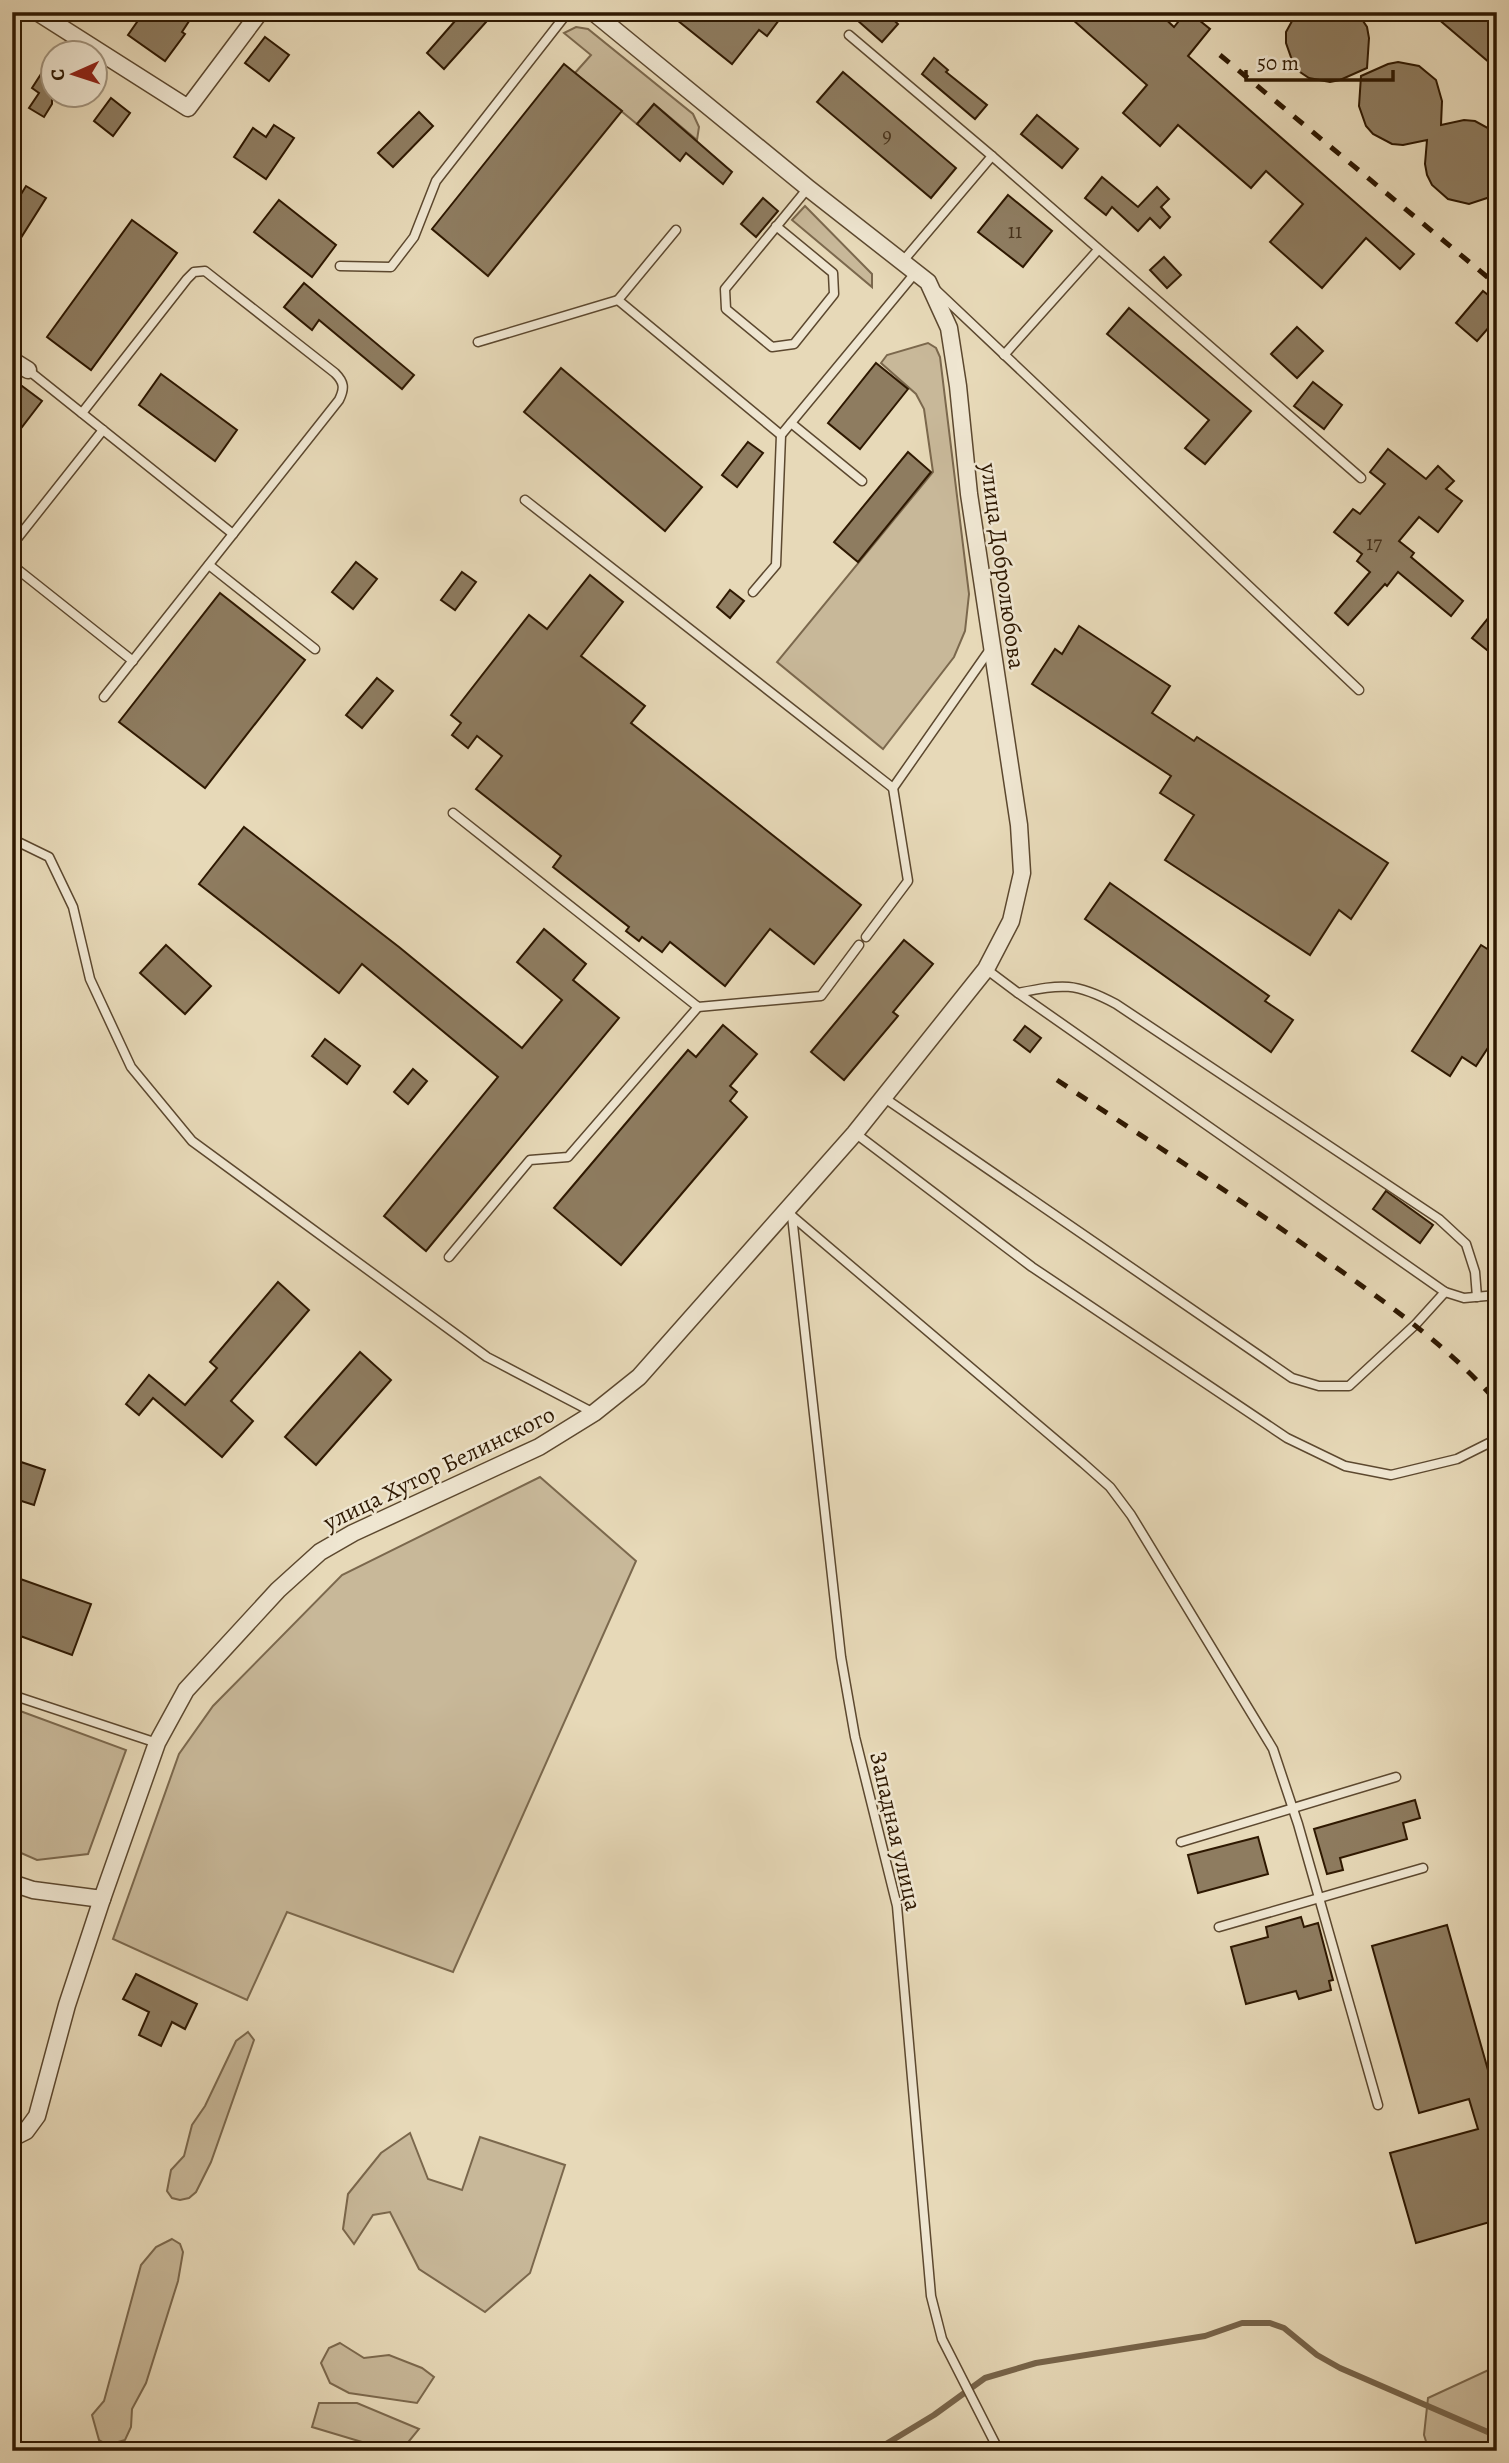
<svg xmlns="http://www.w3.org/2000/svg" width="1509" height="2463" font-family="Alegreya,serif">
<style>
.green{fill:#c8b899;stroke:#7b684d;stroke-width:2}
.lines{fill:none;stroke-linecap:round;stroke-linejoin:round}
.stream{stroke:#77644a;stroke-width:6}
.building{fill:#8e7c60;stroke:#2e1801;stroke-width:2}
.service-casing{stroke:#5c482f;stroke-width:11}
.minor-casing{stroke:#5c482f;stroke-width:19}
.service{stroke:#efe6d1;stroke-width:8}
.minor{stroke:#efe6d1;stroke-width:16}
.rail{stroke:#2e1801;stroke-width:5;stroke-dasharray:12 12;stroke-linecap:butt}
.labels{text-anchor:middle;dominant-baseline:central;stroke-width:5;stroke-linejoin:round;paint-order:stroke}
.number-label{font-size:21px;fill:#463119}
.street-label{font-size:24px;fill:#2e1801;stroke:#efe6d1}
</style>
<rect width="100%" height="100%" fill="#e7d9b8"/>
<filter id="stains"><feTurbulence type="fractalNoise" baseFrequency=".00286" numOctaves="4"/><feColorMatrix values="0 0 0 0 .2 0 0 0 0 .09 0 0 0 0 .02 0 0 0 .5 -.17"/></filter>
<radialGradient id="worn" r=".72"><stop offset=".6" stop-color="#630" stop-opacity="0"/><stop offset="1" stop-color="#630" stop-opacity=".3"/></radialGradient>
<g class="green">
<polygon points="576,27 588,29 693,114 699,127 697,140 654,104 637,124 575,73 591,55 564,33"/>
<polygon points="805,206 872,274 872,287 792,220"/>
<polygon points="928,343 936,348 940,357 969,594 965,631 954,657 883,749 777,662 933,472 924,409 916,394 881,363 887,355"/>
<polygon points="540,1477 636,1561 453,1972 287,1912 247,2000 113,1939 179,1754 213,1706 342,1575"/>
<polygon points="12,1708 126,1750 88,1854 37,1860 12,1849"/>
<polygon points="248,2032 254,2040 211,2162 196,2192 189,2198 180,2200 172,2198 167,2191 171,2170 184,2156 192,2125 205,2106 236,2041"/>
<polygon points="410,2133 428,2179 462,2190 480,2137 565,2165 530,2273 485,2312 419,2269 390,2212 373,2215 354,2244 343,2229 348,2194 381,2153"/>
<polygon points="172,2239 180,2244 183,2252 178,2281 146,2383 132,2409 131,2427 125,2440 108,2445 99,2440 92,2415 104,2401 141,2265 156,2247"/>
<polygon points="340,2343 364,2358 389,2355 422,2368 434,2377 417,2403 349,2393 330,2383 321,2363 329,2348"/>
<polygon points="1497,2366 1497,2439 1487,2451 1429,2451 1424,2435 1428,2398"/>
<polygon points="319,2403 357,2403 419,2429 401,2451 392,2451 312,2427"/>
</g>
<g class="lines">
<g class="stream">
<polyline points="803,2451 820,2451"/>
<polyline points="865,2451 886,2444 934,2415 985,2378 1036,2363 1205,2336 1242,2323 1270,2323 1284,2328 1317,2355 1340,2368 1497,2436"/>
</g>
</g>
<g class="building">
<polygon points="144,12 195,12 182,32 185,34 165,61 128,35"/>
<polygon points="445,12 495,12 444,69 427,53 455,21"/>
<polygon points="667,12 785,12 767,36 759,30 732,64"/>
<polygon points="848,12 885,12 898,24 882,42"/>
<polygon points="1064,12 1158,12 1174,27 1186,12 1189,12 1210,29 1188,56 1414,254 1400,269 1366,238 1322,288 1270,242 1303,204 1266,171 1251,188 1178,125 1160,146 1123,113 1147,85"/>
<polygon points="1297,12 1357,12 1367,27 1369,38 1367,68 1340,80 1330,82 1309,78 1300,72 1293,63 1286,43 1286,32"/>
<polygon points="1430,12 1497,12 1497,69"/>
<polygon points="265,37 289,55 269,81 245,63"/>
<polygon points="52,57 52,104 44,117 29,108 39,93 32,88"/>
<polygon points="934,58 948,70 946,72 987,105 975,119 922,74"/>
<polygon points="1398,62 1419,66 1436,80 1442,101 1441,125 1464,120 1475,121 1497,133 1497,191 1490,197 1469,204 1448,199 1432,185 1427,175 1425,164 1427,140 1403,145 1392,144 1373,134 1366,126 1359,106 1361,76 1388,64"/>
<polygon points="564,64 622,111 488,276 432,229"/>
<polygon points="843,72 956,168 931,198 817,102"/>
<polygon points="111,98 130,113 113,136 94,121"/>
<polygon points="654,104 732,172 723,184 686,153 680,161 637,124"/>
<polygon points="419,112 433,126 393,167 378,153"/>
<polygon points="1037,115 1078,149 1062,168 1021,134"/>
<polygon points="274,125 294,138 266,179 234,157 253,128 266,137"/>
<polygon points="1102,177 1138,207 1157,187 1169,199 1161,207 1170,217 1160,228 1150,218 1138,231 1112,207 1106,215 1085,198"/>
<polygon points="26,186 46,198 12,252 12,209"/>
<polygon points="1008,195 1052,231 1023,267 978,232"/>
<polygon points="763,198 778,211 756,237 741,224"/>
<polygon points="279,200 336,245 312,277 254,232"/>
<polygon points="132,220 177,253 91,370 47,337"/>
<polygon points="1164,257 1181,275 1167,288 1150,270"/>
<polygon points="304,283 414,375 402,389 319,320 312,330 284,307"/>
<polygon points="1483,291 1497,302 1497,318 1477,341 1456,323"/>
<polygon points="1129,308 1251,411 1205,464 1185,448 1209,420 1107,334"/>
<polygon points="1297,327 1323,351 1297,378 1271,354"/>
<polygon points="876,363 908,389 860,449 828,423"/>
<polygon points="561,368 702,487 665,531 524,412"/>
<polygon points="161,374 237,430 215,461 139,405"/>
<polygon points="1313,382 1342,405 1324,429 1294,406"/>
<polygon points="18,383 42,401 12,440 12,391"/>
<polygon points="748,442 763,453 737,487 722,475"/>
<polygon points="1388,449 1426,479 1438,466 1454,481 1446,489 1462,501 1438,532 1419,517 1399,541 1414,553 1411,557 1463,601 1451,616 1398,572 1387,586 1385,584 1348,625 1335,613 1370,572 1357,561 1362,554 1334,532 1353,509 1360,514 1385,484 1370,472"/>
<polygon points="908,452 931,472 858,562 834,542"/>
<polygon points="356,562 377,579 353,609 332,592"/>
<polygon points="462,572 476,582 455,610 441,600"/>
<polygon points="590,575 623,602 581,656 645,706 631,723 861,905 814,964 770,929 725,986 670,942 662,952 642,937 639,941 626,931 629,927 553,867 561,856 476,789 502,756 477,736 468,748 452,735 461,723 451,715 529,615 547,629"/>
<polygon points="730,590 744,601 730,618 717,607"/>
<polygon points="220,593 305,660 205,788 119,722"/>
<polygon points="1497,607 1497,658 1472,638"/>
<polygon points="1079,626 1170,686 1152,713 1194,741 1197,737 1388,863 1351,919 1339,910 1310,955 1165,860 1194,815 1160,793 1171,776 1032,684 1055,649 1062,654"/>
<polygon points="377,678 393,691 362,728 346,715"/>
<polygon points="244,827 399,947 522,1048 562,1000 517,962 544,929 586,964 573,980 619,1018 426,1251 384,1216 498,1077 362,964 339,993 199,884"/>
<polygon points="1110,883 1269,996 1265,1001 1293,1020 1271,1052 1085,919"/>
<polygon points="904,940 933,964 893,1012 898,1016 844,1080 811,1052"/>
<polygon points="166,945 211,986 185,1014 140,973"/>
<polygon points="1481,945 1497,955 1497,1034 1476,1066 1462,1057 1450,1076 1412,1051"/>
<polygon points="723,1025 757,1054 730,1086 737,1092 730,1101 747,1117 621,1265 554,1208 688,1050 696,1057"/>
<polygon points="1025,1026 1041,1038 1030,1052 1014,1040"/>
<polygon points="325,1039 360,1066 347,1084 312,1056"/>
<polygon points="413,1069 427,1081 408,1104 394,1092"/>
<polygon points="1386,1191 1433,1225 1420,1243 1373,1209"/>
<polygon points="278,1282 309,1310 231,1401 253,1421 222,1457 153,1398 139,1415 126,1404 149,1375 185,1405 217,1368 210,1362"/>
<polygon points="360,1352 391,1380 316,1465 285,1437"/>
<polygon points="12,1459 45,1470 34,1505 12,1498"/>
<polygon points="12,1576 91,1604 72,1655 12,1633"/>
<polygon points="1415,1800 1420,1818 1403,1823 1407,1839 1340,1858 1343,1870 1327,1874 1314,1829"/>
<polygon points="1258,1837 1268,1874 1198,1893 1188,1855"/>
<polygon points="1301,1917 1304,1927 1318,1923 1333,1980 1329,1981 1331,1990 1299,1999 1296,1991 1246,2004 1231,1947 1268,1937 1266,1927"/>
<polygon points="1447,1925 1497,2102 1497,2220 1416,2243 1390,2153 1478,2129 1469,2099 1419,2113 1372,1946"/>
<polygon points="136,1974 197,2004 185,2029 172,2022 161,2046 139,2035 149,2012 123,1999"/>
</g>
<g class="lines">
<g class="service-casing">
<g id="service">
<polyline points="849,35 992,156 1361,478"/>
<polyline points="776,226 833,273 834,294 794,344 772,347 726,309 725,289 808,188"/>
<polyline points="676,230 618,300 781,435 916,272"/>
<polyline points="903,261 992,156"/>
<polyline points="340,266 391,267 414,237 436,181 568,12"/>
<polyline points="937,291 1359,690"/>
<polyline points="478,342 618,300"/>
<polyline points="1004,355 1098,250"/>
<polyline points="28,370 233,534"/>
<path d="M82 413 187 279 194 272 205 271 335 373C344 382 345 388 339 400L104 697"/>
<polyline points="791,423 862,481"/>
<polyline points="525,500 893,788 991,648"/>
<polyline points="12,545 103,430"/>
<polyline points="12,565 133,661"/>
<polyline points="209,565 315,649"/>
<polyline points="753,592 776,565 781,435"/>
<polyline points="453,813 698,1007 821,996 859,945"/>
<polyline points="12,839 49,857 73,907 90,979 131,1067 192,1141 487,1357 594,1413"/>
<polyline points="866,937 908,881 893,788"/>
<path d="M986 969 1018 993C1063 984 1075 982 1116 1004L1439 1219 1466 1244 1475 1272 1477 1297"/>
<polyline points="1018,993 1445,1292 1464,1298 1497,1295"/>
<polyline points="883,1097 1292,1378 1319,1386 1349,1386 1416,1324 1445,1292"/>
<polyline points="855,1133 1032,1267 1287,1438 1345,1466 1391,1475 1457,1459 1497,1439"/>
<polyline points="786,1209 792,1216 841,1657 855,1737 897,1906 931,2296 942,2339 999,2451"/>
<polyline points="792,1216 1083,1463 1110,1487 1131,1515 1273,1749 1298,1824 1378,2105"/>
<polyline points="449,1257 530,1160 568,1157 698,1007"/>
<polyline points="12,1695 157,1743"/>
<polyline points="1181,1842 1396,1777"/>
<polyline points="1219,1927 1423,1868"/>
</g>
</g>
<g class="minor-casing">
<g id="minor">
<polyline points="37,12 188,108 260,12"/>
<polyline points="12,360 28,370"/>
<polyline points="12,1883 33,1890 102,1899 157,1743 186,1690 278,1590 320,1552 353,1533 539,1447 594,1413 639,1377 855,1133 986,969 1011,921 1022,873 1019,825 969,494 958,386 949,328 928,282 808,188 593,12"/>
<polyline points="12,2138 26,2131 37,2116 67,2005 102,1899"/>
</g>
</g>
<use href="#service" class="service"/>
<use href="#minor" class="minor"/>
<g class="rail">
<polyline points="1220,55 1497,285"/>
<path d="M1057 1080C1150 1142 1244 1201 1334 1266 1392 1307 1450 1348 1497 1402"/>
</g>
</g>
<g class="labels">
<g class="number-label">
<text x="887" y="135">9</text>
<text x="1015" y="231">11</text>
<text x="1374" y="543">17</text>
</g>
<g class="street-label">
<text transform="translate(1003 566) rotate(82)">улица Добролюбова</text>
<text transform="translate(439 1468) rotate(-26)">улица Хутор Белинского</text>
<text transform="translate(896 1831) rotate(77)">Западная улица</text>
</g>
</g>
<rect width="1509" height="2463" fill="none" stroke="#e7d9b8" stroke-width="42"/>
<rect x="14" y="14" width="1481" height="2435" fill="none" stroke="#2e1801" stroke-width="3.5"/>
<rect x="21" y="21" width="1467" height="2421" fill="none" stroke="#2e1801" stroke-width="2"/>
<g transform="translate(74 74) rotate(267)"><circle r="33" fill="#efe6d1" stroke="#a2947e" stroke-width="2"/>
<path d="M0-5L12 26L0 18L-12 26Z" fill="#8f2418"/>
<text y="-10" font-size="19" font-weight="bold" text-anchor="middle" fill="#2e1801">С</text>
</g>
<path d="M1246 70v10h147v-10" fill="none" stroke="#2e1801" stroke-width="3.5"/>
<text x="1257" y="70" font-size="21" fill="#2e1801" stroke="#efe6d1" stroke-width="5" paint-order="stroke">50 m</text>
<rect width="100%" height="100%" filter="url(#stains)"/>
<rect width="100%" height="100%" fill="url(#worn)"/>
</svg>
